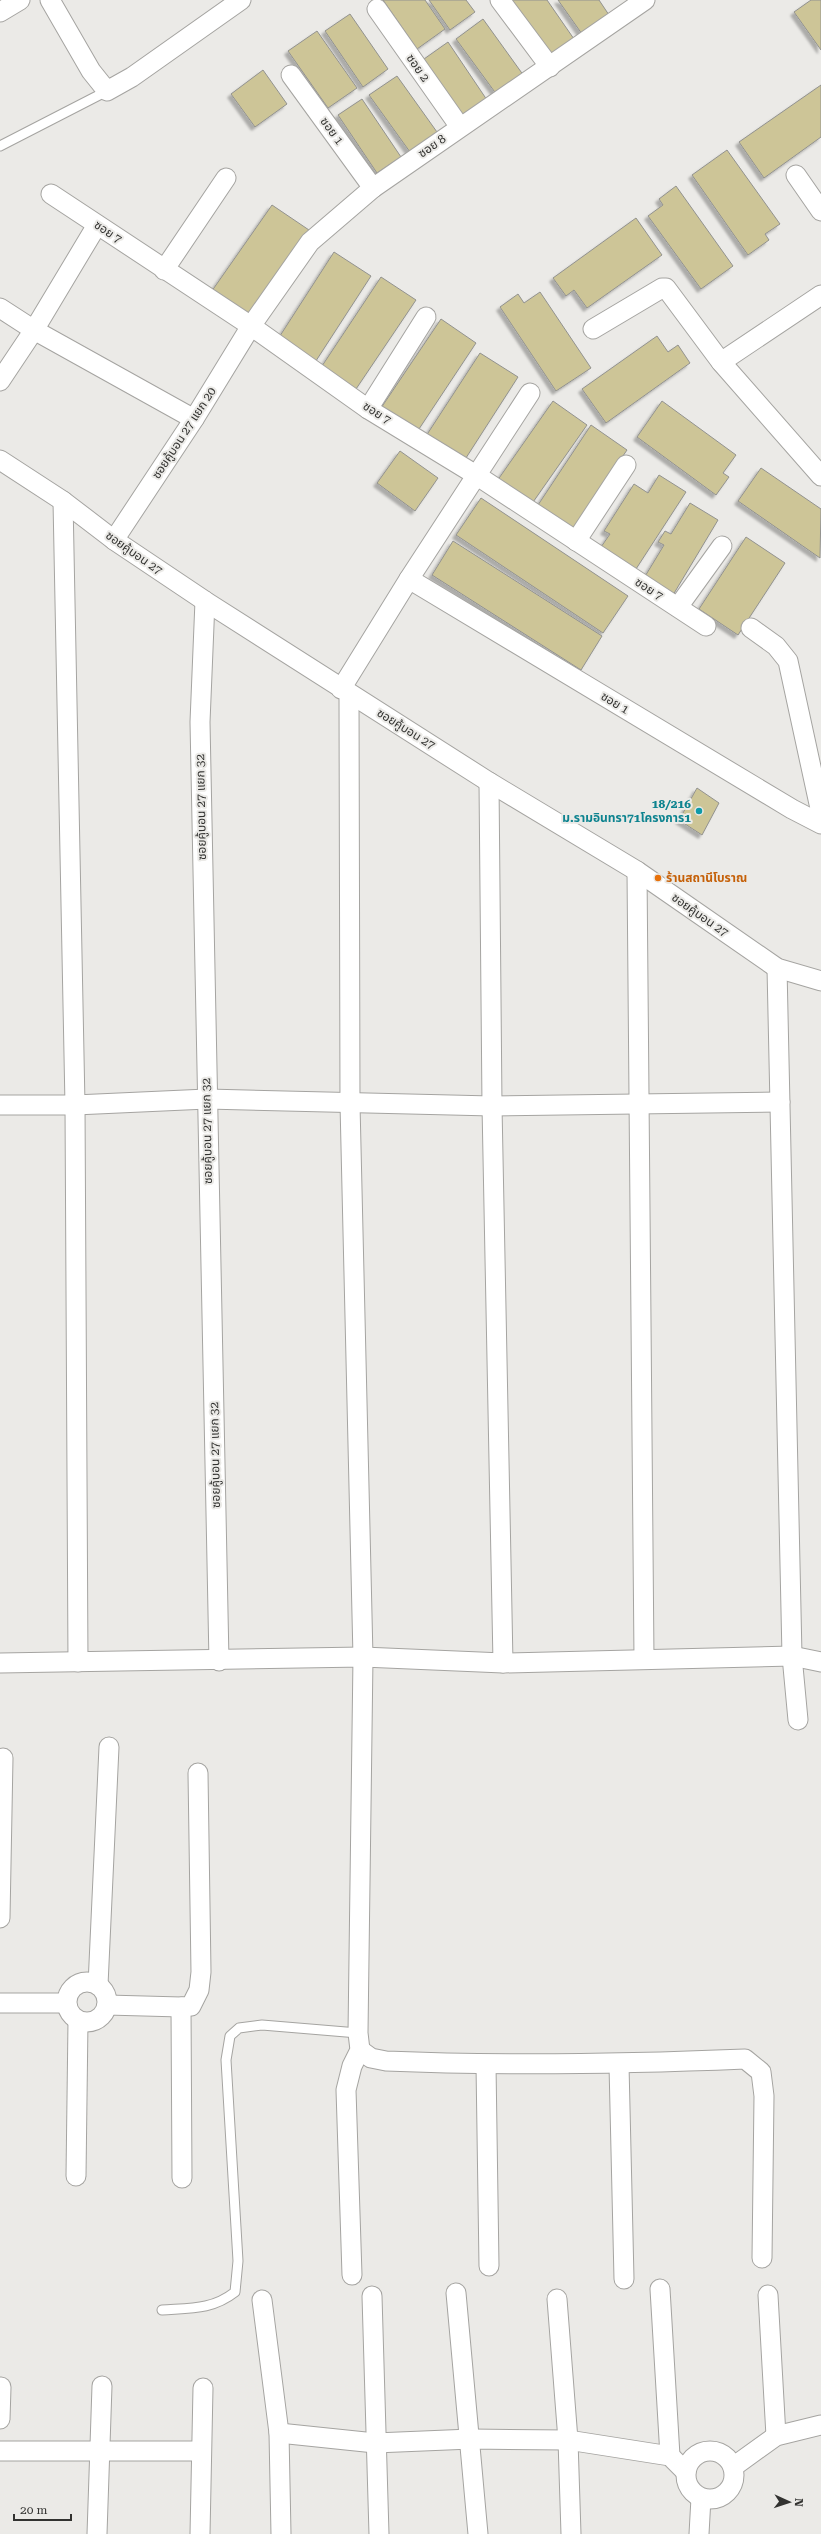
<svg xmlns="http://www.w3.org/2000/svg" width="821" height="2534" font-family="'Roboto Serif','Noto Sans Thai',serif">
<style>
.building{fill:#cdc597;stroke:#92928f;filter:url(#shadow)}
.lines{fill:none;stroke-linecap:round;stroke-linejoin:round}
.service-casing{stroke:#a5a4a1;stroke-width:11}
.minor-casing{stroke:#a5a4a1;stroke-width:21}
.service{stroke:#fff;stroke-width:9}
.minor{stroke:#fff;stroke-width:19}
.culture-dot{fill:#0f9aa8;stroke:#ebeae7;stroke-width:1.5}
.food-dot{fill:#e8710a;stroke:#ebeae7;stroke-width:1.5}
.labels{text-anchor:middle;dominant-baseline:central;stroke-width:4;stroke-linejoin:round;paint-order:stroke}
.street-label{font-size:12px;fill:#323230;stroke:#ebeae7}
.culture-label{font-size:12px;font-weight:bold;fill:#0d838f;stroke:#ebeae7;text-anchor:end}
.food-label{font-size:12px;font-weight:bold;fill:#c56008;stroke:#ebeae7;text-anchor:start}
</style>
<defs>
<filter id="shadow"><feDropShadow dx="-3.5" dy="3.5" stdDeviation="1" flood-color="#0004"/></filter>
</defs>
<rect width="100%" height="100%" fill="#ebeae7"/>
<g class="building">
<polygon points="383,0 425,0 445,29 417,49"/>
<polygon points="429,0 466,0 475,12 450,30"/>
<polygon points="512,0 547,0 574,39 550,56"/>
<polygon points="558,0 599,0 609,15 582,34"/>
<polygon points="811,0 821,0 821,50 794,12"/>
<polygon points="350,14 388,69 363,87 325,31"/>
<polygon points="483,19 524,76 497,95 456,39"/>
<polygon points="317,31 357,88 328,108 288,51"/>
<polygon points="448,42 487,100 463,116 424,59"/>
<polygon points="263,70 287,104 255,127 231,94"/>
<polygon points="397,76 437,132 410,152 369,95"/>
<polygon points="821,85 821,137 764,178 739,142"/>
<polygon points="362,99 401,157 377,173 338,115"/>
<polygon points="727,150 780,224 765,234 769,240 748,255 692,175"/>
<polygon points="676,186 733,266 701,289 648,216 663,205 659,199"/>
<polygon points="272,205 309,230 246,320 209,295"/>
<polygon points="636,218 662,255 587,308 574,290 566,296 553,278"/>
<polygon points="334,252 371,276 312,367 276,342"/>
<polygon points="381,277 416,300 354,392 320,369"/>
<polygon points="540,292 591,368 556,391 500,307 518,294 524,303"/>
<polygon points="441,319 476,343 417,432 381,408"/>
<polygon points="657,336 668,352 678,345 690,363 606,423 582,389"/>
<polygon points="480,353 518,377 464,461 426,436"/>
<polygon points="553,401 587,425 531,505 497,481"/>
<polygon points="662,401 736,455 723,473 729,477 716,495 637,437"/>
<polygon points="591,425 627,450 573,529 538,505"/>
<polygon points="400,451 438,478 415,511 377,483"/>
<polygon points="761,468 821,509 820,558 738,501"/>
<polygon points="659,475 686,492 636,569 601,547 610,534 604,531 634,484 648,493"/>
<polygon points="481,498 628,596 603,633 456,535"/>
<polygon points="690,503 718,520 673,595 644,578 664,545 658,542 665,531 671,534"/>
<polygon points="746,537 785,563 738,635 699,609"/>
<polygon points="453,541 602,636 581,670 432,575"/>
<polygon points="697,788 719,803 702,835 679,820"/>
</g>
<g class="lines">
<g class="service-casing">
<g id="service">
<polyline points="0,146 107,91"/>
<path d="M162 2310C190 2308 212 2310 235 2292L238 2261 226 2060 230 2036 239 2028 262 2025 358 2033"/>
</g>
</g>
<g class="minor-casing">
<g id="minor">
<polyline points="50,0 91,71 107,91 132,77 241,0"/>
<polyline points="500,0 550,67"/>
<polyline points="377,9 460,127"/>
<polyline points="0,12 20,0"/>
<polyline points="291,75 373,188"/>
<polyline points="796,175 821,211"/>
<polyline points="51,194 251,326 368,409 476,475 706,626"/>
<polyline points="164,270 226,178"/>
<polyline points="0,308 34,330 194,419"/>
<polyline points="593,329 662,288 666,288 721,362 821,476"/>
<polyline points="721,362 821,295"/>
<polyline points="0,381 34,330 97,225"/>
<polyline points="368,409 426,317"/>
<polyline points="0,460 63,501 114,540 205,601 489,782 637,871 777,968 821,981"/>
<polyline points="63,501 75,1105 78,1662"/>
<polyline points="114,540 194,419 251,326 310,242 373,188 645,0"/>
<polyline points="576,541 626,465"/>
<polyline points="409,579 792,809 821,824"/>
<polyline points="205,601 200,722 219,1661"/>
<polyline points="678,607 722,546"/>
<polyline points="751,628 776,646 788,661 821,813"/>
<polyline points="341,689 409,579 530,393"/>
<polyline points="349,694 350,1104 363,1657 358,2033 360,2050 352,2066 346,2090 352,2275"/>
<polyline points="489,782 492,1106 503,1663"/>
<polyline points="637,871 644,1659"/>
<polyline points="777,968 792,1656 798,1720"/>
<polyline points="0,1105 75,1105 207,1099 492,1106 780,1102"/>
<polyline points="0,1663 363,1657 503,1663 792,1656 821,1662"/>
<polyline points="0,1918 3,1758"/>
<circle cx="87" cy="2002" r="20"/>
<polyline points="98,1985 109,1747"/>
<polyline points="0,2003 66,2003"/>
<polyline points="107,2005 181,2007 191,2006 199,1990 201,1972 198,1773"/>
<polyline points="181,2007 182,2178"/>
<path d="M360 2050 371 2058 386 2061C506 2066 625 2064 745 2059L761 2072 764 2096 762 2258"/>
<polyline points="486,2065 489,2266"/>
<polyline points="619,2065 624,2279"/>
<polyline points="76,2176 78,2021"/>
<polyline points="660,2289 670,2456"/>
<polyline points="456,2293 478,2534"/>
<polyline points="768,2295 776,2436"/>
<polyline points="372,2296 379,2534"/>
<polyline points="557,2299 568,2440 571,2534"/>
<polyline points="262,2300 279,2433 281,2534"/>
<polyline points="0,2419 1,2387"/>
<polyline points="279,2433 375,2443 471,2439 568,2440 670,2456 686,2472"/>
<polyline points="0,2451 200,2451"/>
<circle cx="710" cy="2475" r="24"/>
<polyline points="733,2467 776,2436 821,2425"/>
<polyline points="97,2534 102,2386"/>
<polyline points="200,2534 203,2388"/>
<polyline points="699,2534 701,2498"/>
</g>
</g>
<use href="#service" class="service"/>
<use href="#minor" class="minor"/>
</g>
<circle class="culture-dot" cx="699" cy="811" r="4"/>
<circle class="food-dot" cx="658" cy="878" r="4"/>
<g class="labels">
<g class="street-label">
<text transform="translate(418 68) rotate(55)">ซอย 2</text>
<text transform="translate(332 131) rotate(54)">ซอย 1</text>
<text transform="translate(432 146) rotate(-35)">ซอย 8</text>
<text transform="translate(108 232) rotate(34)">ซอย 7</text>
<text transform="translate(377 413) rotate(33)">ซอย 7</text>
<text transform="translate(184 433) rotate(-57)">ซอยคู้บอน 27 แยก 20</text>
<text transform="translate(134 553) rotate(35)">ซอยคู้บอน 27</text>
<text transform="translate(649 589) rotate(33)">ซอย 7</text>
<text transform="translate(615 703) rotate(31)">ซอย 1</text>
<text transform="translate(406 729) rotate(32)">ซอยคู้บอน 27</text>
<text transform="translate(201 807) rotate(-91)">ซอยคู้บอน 27 แยก 32</text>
<text transform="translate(700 915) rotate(35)">ซอยคู้บอน 27</text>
<text transform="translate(207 1131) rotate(-91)">ซอยคู้บอน 27 แยก 32</text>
<text transform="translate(215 1455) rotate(-91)">ซอยคู้บอน 27 แยก 32</text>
</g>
<g class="culture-label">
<text x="691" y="804">18/216<tspan x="691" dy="14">ม.รามอินทรา71โครงการ1</tspan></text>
</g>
<g class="food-label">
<text x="666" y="878">ร้านสถานีโบราณ</text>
</g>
</g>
<g transform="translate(789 2502) rotate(93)" stroke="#ebeae7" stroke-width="3" paint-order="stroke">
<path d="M0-3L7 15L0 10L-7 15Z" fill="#323230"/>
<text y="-6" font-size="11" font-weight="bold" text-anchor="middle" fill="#323230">N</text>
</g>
<path d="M14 2514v6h57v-6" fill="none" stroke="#323230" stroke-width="2"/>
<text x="20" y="2514" font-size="12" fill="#323230" stroke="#ebeae7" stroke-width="3" paint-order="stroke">20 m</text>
</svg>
